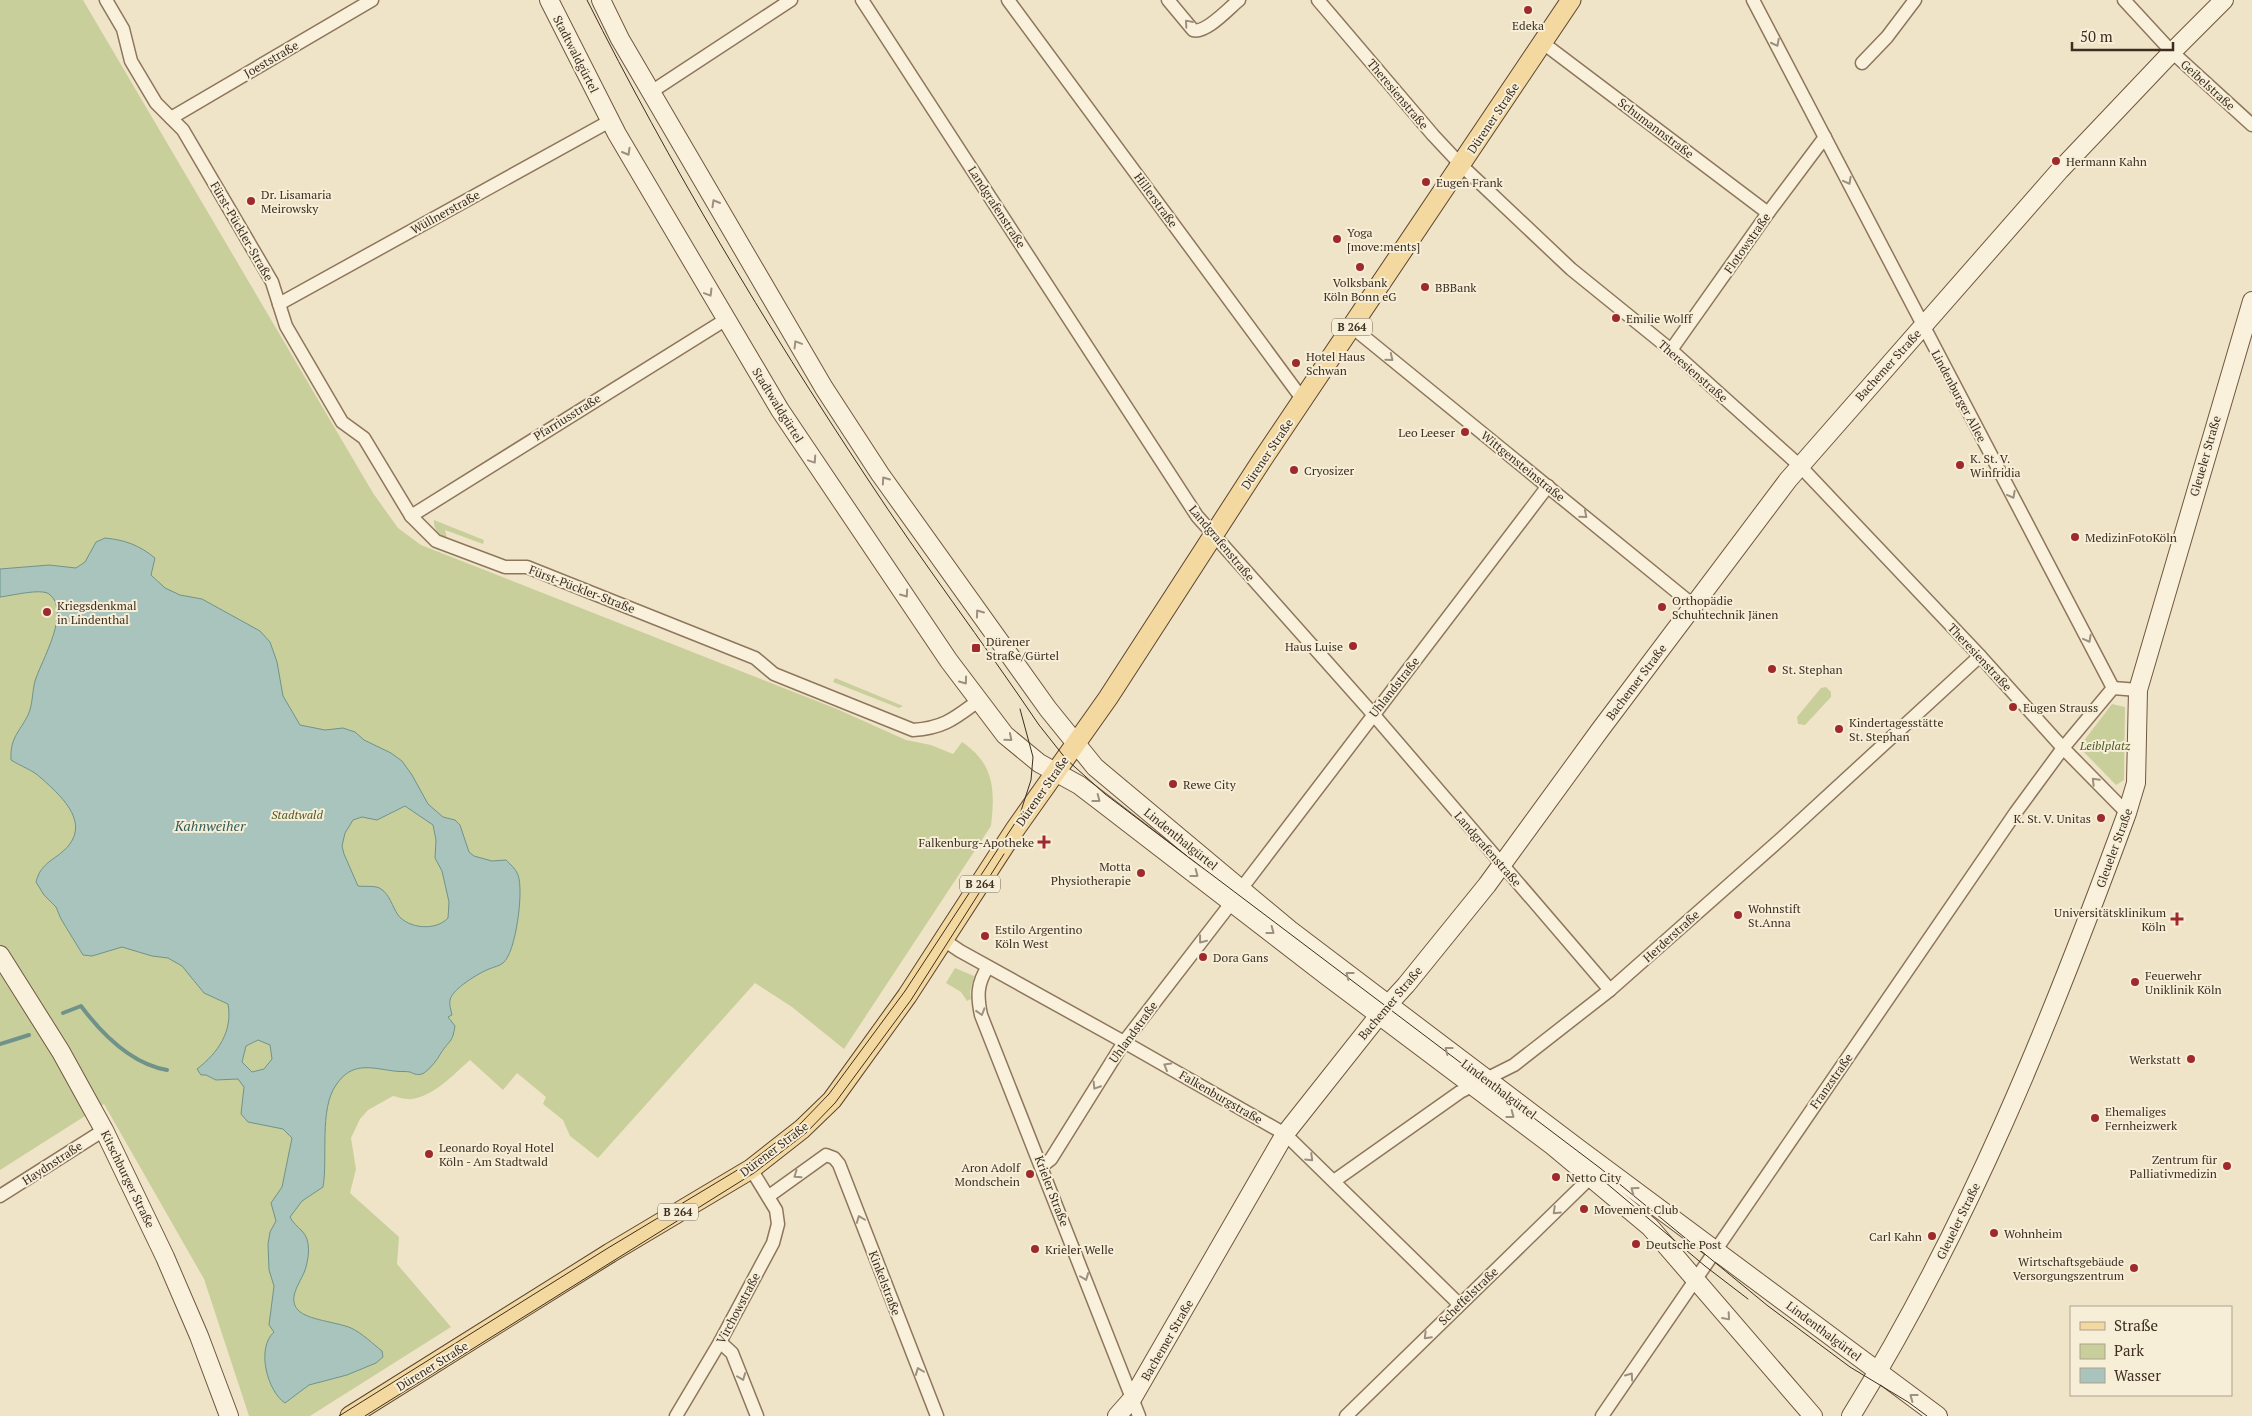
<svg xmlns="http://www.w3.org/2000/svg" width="2252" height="1416" font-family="'PT Serif',serif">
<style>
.green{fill:#c9cf9b}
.water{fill:#a9c4bc;stroke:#6f938a;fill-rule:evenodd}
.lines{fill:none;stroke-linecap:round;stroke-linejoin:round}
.stream{stroke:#6f938a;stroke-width:4}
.street-casing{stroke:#8d765c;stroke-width:15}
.secondary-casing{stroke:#6f573f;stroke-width:20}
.primary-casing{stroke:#5b4430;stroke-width:21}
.street{stroke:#faf1dc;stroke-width:12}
.secondary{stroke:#faf1dc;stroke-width:18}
.primary{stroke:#f3d9a0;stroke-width:19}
.tram{stroke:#3d2e20;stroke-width:1}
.oneway{stroke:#9c907e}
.poi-dot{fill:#9e2a2b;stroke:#f7eed8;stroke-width:2}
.labels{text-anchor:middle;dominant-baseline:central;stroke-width:4;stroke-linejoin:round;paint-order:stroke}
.shield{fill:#f7eed8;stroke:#756857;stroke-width:1}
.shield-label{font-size:11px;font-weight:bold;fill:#3d2e20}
.poi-label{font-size:12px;fill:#3d2e20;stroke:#f7eed8;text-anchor:start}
.street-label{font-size:12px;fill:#3d2e20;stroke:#f7eed8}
.park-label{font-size:12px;font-style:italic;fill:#4d5a26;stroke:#f7eed8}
.water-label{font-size:14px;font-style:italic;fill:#2f5d5a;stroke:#f7eed8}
</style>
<rect width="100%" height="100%" fill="#f0e4c8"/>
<g class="green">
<path d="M0 0H83L373 493 398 528 421 545 837 709 906 740 931 745 953 754 962 742C995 764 995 791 991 826L844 1049 792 1007 755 983 598 1158 570 1136 563 1120 543 1104 546 1097 517 1073 503 1090 470 1060C454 1074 434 1096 412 1099 406 1100 398 1097 393 1096L368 1110 360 1119 351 1138 356 1169 350 1193 399 1237 397 1264 451 1327 310 1416H249L204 1279 104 1104 0 1170Z"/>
<path d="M434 520 484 540 483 544 445 530 447 539C439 536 433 528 434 520Z"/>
<polygon points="835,678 903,706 899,708 833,682"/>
<polygon points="1826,687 1831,692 1831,697 1805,725 1798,724 1797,717 1821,688"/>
<polygon points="2112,704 2125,707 2124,780 2116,785 2079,747"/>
<polygon points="955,968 974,976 970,992 971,999 967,1001 961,992 946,983"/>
</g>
<path class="water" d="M105 538C125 540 139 545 155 558L151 575 165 588 180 595 202 599 260 631 270 642 277 662 283 696 300 725 325 730 343 728 355 732 364 740 391 753 402 761 412 775 428 804 443 817 455 820 460 825 469 852 474 856 492 861 506 860C510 864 516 869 518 875 524 890 516 953 503 963 500 966 493 967 489 969 479 973 452 989 450 1000 449 1005 451 1010 452 1015L448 1017 455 1026C452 1044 450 1039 441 1053 437 1060 431 1068 424 1073 419 1076 414 1074 410 1072 405 1071 399 1072 394 1071 371 1068 352 1061 336 1085 319 1109 328 1159 323 1187L302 1201 290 1217C293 1223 297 1226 302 1231 311 1240 309 1256 306 1267 303 1280 286 1297 298 1310 307 1320 337 1322 351 1328 362 1333 373 1344 382 1351L383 1357 376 1363 347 1375 309 1385 285 1403C267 1391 256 1348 274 1332L269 1325 274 1286 269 1270 268 1244 270 1232 276 1221 271 1203 282 1187 292 1138 283 1129 248 1122 241 1114 244 1087 238 1079 216 1080 206 1075H201L197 1069C218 1053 233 1031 228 1004L204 993 182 966 168 958 152 956 122 947 92 956 83 955 61 919 56 907 44 895 36 882C41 861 57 860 69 845 89 820 59 794 41 778 33 770 20 766 11 760 10 737 19 733 28 715 33 704 32 692 35 681 41 661 72 611 49 594 41 588 10 596 0 597V569L49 565 76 568 85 562 96 542ZM405 806 433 825 436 840 435 858 442 871 449 902 448 918C436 931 409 929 398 915 392 906 390 895 381 889 376 885 365 887 358 886L344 854 342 846 345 833 353 820 362 817 377 820ZM258 1040 270 1045 272 1059 264 1069 252 1072 242 1062 246 1046Z"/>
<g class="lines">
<g class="stream">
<path d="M63 1013 81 1006C102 1034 132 1064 167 1070"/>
<polyline points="0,1044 29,1035"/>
</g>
<g class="street-casing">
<g id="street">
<path d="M106 0 123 29 131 61 156 103 183 130 272 282 286 326 342 422 364 438 411 516 436 541 505 567H527L755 658 774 674 913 730C944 728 955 718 978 701"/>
<polyline points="862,0 1197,516 1373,714 1610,990"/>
<polyline points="1008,0 1303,400"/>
<path d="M1168 0 1193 30C1206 34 1229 8 1239 0"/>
<polyline points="1318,0 1433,135 1461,165 1571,269 1671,350 1800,466 1980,656 2063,748 2127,813"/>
<polyline points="1753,0 2113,688"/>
<polyline points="2124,0 2172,52 2252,125"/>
<polyline points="1543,43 1768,213"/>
<polyline points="1862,63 1887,37 1915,0"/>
<polyline points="651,92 791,0"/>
<polyline points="171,118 372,0"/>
<polyline points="279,304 610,121"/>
<polyline points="1352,327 1693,605"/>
<polyline points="1671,350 1768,213 1825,137"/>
<polyline points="411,516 725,320"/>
<polyline points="2113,688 2138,690"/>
<polyline points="1241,889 1548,486"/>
<polyline points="945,941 960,951 1124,1042 1285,1134 1459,1304"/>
<path d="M988 967C977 983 977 996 981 1015L1139 1416"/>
<polyline points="1042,1166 1051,1159 1124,1042 1232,902"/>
<polyline points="1334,1181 1460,1092 1514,1065 1610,990 1783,837 1980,656"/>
<polyline points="0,1196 104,1130"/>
<polyline points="769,1196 826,1155 834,1158 839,1164 937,1416"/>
<polyline points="720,1342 732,1353 757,1416"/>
<polyline points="676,1416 720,1342 773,1243 778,1224 776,1210 751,1169"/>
<polyline points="1346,1416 1591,1177"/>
<polyline points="1602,1416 2016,812 2063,748 2113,688"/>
</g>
</g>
<g class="secondary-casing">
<g id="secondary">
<polyline points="549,0 617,134 780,410 949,661 1005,735 1039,763 1079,785 1100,801 1327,976 1553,1146 1650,1227 1813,1416"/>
<polyline points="601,0 620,39 824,388 880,474 1048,709 1095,767 1290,930 1579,1149 1938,1416"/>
<polyline points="0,955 61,1052 104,1130 165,1257 199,1336 229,1416"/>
<polyline points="1117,1416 1132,1399 1285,1134 1384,1009 1406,985 1487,885 1600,730 1788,480 2060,170 2172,52 2224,0"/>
<path d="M1851 1416C1968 1227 2051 1021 2127 813L2136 783 2138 690 2252 301"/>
</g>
</g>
<g class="primary-casing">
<polyline id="primary" points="350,1416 610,1253 751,1169 802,1129 832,1100 907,996 1016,828 1108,698 1262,460 1571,0"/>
</g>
<use href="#street" class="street"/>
<use href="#secondary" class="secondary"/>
<use href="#primary" class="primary"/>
<g class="tram">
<path d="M587 0C670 165 765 324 867 478 922 562 983 642 1039 725L1066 759 1105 794 1600 1168 1768 1306 1850 1367 1908 1402 1927 1416"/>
<polyline points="1599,1177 1705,1266 1748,1299"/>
<polyline points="339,1416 608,1248 749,1163 800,1124 829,1094 905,991 1019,817 1031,780 1033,757 1020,709"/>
<polyline points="365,1416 754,1173 806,1133 835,1103 911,1000 1004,854"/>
</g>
</g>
<defs><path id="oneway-chevron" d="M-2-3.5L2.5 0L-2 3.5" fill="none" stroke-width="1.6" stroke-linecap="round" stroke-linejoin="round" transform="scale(1.25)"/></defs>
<g class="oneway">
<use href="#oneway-chevron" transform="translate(1188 23) rotate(-131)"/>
<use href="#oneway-chevron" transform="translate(1776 43) rotate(63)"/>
<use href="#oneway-chevron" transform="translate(627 152) rotate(60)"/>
<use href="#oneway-chevron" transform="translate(1848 181) rotate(62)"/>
<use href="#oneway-chevron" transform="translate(715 203) rotate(-120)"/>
<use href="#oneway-chevron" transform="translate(709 293) rotate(59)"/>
<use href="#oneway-chevron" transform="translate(797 344) rotate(-121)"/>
<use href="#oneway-chevron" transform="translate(1390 358) rotate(39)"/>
<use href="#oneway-chevron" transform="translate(813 460) rotate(56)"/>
<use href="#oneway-chevron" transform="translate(885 480) rotate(-125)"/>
<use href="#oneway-chevron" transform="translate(2012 495) rotate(62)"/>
<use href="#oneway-chevron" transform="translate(1584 515) rotate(40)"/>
<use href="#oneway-chevron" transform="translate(905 594) rotate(55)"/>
<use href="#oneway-chevron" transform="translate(979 613) rotate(-126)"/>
<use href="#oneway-chevron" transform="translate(2088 639) rotate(62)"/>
<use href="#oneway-chevron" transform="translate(964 681) rotate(54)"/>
<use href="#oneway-chevron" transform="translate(1009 738) rotate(40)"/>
<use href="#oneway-chevron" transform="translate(2095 781) rotate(-135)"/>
<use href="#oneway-chevron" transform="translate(1097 799) rotate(37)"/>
<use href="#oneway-chevron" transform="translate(1195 874) rotate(37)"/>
<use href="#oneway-chevron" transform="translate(1271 931) rotate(37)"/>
<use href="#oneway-chevron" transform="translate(1202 940) rotate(128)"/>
<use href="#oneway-chevron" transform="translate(1349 975) rotate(-143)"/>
<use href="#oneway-chevron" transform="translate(981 1012) rotate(73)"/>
<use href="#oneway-chevron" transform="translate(1448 1050) rotate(-143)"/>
<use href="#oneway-chevron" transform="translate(1167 1066) rotate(-150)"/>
<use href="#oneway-chevron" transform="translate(1096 1086) rotate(122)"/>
<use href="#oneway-chevron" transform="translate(1511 1115) rotate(37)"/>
<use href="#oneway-chevron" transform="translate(1310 1158) rotate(44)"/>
<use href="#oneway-chevron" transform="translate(797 1175) rotate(145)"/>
<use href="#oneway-chevron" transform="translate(1634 1190) rotate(-144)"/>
<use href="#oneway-chevron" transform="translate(1556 1211) rotate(136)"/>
<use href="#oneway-chevron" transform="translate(860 1219) rotate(-111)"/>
<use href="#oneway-chevron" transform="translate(1085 1277) rotate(69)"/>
<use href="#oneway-chevron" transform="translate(1727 1317) rotate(49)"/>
<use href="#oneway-chevron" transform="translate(1427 1336) rotate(135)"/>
<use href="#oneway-chevron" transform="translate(919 1371) rotate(-111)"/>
<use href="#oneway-chevron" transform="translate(1630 1376) rotate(-55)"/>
<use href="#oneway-chevron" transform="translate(742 1377) rotate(69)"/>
<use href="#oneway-chevron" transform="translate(1913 1397) rotate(-143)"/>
</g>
<g class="poi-dot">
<circle cx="1528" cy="10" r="5"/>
<circle cx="2056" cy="161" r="5"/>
<circle cx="1426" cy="182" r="5"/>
<circle cx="251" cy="201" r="5"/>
<circle cx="1337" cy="239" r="5"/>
<circle cx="1360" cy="267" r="5"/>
<circle cx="1425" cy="287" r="5"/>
<circle cx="1616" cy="318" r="5"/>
<circle cx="1296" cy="363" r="5"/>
<circle cx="1465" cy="432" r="5"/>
<circle cx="1960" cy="465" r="5"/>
<circle cx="1294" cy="470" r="5"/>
<circle cx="2075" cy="537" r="5"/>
<circle cx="1662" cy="607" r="5"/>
<circle cx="47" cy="612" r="5"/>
<circle cx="1353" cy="646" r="5"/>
<rect x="971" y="643" width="10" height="10" rx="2.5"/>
<circle cx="1772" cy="669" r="5"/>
<circle cx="2013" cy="707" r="5"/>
<circle cx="1839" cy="729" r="5"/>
<circle cx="1173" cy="784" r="5"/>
<circle cx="2101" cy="818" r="5"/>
<path d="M1041.5 834.5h5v5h5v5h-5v5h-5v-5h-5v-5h5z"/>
<circle cx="1141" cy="873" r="5"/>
<circle cx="1738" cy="915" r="5"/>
<path d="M2174.5 911.5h5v5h5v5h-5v5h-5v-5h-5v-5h5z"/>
<circle cx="985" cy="936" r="5"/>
<circle cx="1203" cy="957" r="5"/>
<circle cx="2135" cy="982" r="5"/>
<circle cx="2191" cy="1059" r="5"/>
<circle cx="2095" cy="1118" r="5"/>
<circle cx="429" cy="1154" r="5"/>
<circle cx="2227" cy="1166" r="5"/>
<circle cx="1030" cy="1174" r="5"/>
<circle cx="1556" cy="1177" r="5"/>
<circle cx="1584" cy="1209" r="5"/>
<circle cx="1994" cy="1233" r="5"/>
<circle cx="1932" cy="1236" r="5"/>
<circle cx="1636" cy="1244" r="5"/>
<circle cx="1035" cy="1249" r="5"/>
<circle cx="2134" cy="1268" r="5"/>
</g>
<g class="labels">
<g class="shield">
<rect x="1332" y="318.5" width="40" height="17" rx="4"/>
<rect x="960" y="875.5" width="40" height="17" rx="4"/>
<rect x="658" y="1203.5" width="40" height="17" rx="4"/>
</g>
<g class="shield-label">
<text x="1352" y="327">B 264</text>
<text x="980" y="884">B 264</text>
<text x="678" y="1212">B 264</text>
</g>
<g class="poi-label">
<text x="1528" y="25" text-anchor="middle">Edeka</text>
<text x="2066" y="161">Hermann Kahn</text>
<text x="1436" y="182">Eugen Frank</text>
<text x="261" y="194">Dr. Lisamaria<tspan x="261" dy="14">Meirowsky</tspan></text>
<text x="1347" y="232">Yoga<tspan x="1347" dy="14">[move:ments]</tspan></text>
<text x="1360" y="282" text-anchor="middle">Volksbank<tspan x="1360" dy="14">Köln Bonn eG</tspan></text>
<text x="1435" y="287">BBBank</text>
<text x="1626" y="318">Emilie Wolff</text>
<text x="1306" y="356">Hotel Haus<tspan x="1306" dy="14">Schwan</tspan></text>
<text x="1455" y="432" text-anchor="end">Leo Leeser</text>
<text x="1970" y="458">K. St. V.<tspan x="1970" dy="14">Winfridia</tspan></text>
<text x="1304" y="470">Cryosizer</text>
<text x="2085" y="537">MedizinFotoKöln</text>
<text x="1672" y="600">Orthopädie<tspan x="1672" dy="14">Schuhtechnik Jänen</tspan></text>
<text x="57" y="605">Kriegsdenkmal<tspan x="57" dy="14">in Lindenthal</tspan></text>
<text x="986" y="641">Dürener<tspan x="986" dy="14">Straße/Gürtel</tspan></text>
<text x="1343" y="646" text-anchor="end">Haus Luise</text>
<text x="1782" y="669">St. Stephan</text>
<text x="2023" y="707">Eugen Strauss</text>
<text x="1849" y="722">Kindertagesstätte<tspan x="1849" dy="14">St. Stephan</tspan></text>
<text x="1183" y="784">Rewe City</text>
<text x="2091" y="818" text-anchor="end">K. St. V. Unitas</text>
<text x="1034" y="842" text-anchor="end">Falkenburg-Apotheke</text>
<text x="1131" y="866" text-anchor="end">Motta<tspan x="1131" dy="14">Physiotherapie</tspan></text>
<text x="1748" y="908">Wohnstift<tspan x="1748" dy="14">St.Anna</tspan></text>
<text x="2166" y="912" text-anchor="end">Universitätsklinikum<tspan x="2166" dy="14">Köln</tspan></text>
<text x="995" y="929">Estilo Argentino<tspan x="995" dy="14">Köln West</tspan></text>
<text x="1213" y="957">Dora Gans</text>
<text x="2145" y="975">Feuerwehr<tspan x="2145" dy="14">Uniklinik Köln</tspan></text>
<text x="2181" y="1059" text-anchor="end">Werkstatt</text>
<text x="2105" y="1111">Ehemaliges<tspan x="2105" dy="14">Fernheizwerk</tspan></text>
<text x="439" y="1147">Leonardo Royal Hotel<tspan x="439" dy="14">Köln - Am Stadtwald</tspan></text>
<text x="2217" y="1159" text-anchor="end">Zentrum für<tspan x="2217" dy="14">Palliativmedizin</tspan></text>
<text x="1020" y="1167" text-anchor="end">Aron Adolf<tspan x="1020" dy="14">Mondschein</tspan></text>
<text x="1566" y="1177">Netto City</text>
<text x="1594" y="1209">Movement Club</text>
<text x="2004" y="1233">Wohnheim</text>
<text x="1922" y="1236" text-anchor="end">Carl Kahn</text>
<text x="1646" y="1244">Deutsche Post</text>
<text x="1045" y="1249">Krieler Welle</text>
<text x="2124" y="1261" text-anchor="end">Wirtschaftsgebäude<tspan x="2124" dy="14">Versorgungszentrum</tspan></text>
</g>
<g class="street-label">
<text transform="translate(576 54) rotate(63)">Stadtwaldgürtel</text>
<text transform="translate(271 59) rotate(-30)">Joeststraße</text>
<text transform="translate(2208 85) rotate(42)">Geibelstraße</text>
<text transform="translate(1398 94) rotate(50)">Theresienstraße</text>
<text transform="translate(1493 118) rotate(-56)">Dürener Straße</text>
<text transform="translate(1656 128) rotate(37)">Schumannstraße</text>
<text transform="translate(1156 200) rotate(54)">Hillerstraße</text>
<text transform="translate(997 207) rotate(57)">Landgrafenstraße</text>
<text transform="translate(445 212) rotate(-29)">Wüllnerstraße</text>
<text transform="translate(242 231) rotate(60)">Fürst-Pückler-Straße</text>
<text transform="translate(1747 243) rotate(-55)">Flotowstraße</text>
<text transform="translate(1888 365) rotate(-48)">Bachemer Straße</text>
<text transform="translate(1693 371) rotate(41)">Theresienstraße</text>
<text transform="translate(1959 396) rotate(62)">Lindenburger Allee</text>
<text transform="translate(778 405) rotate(58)">Stadtwaldgürtel</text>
<text transform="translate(567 417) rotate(-32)">Pfarriusstraße</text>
<text transform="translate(1267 454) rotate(-56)">Dürener Straße</text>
<text transform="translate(2205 456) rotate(-74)">Gleueler Straße</text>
<text transform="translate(1523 466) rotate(39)">Wittgensteinstraße</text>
<text transform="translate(1222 543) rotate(50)">Landgrafenstraße</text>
<text transform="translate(582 589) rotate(21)">Fürst-Pückler-Straße</text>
<text transform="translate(1980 657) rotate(47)">Theresienstraße</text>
<text transform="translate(1636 682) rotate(-53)">Bachemer Straße</text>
<text transform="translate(1394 687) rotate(-52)">Uhlandstraße</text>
<text transform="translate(1042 791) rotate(-55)">Dürener Straße</text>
<text transform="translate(1181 839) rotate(39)">Lindenthalgürtel</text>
<text transform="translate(2114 848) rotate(-70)">Gleueler Straße</text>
<text transform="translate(1488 849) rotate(49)">Landgrafenstraße</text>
<text transform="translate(1671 936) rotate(-42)">Herderstraße</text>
<text transform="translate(1390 1003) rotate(-50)">Bachemer Straße</text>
<text transform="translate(1133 1032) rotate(-54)">Uhlandstraße</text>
<text transform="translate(1831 1081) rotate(-55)">Franzstraße</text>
<text transform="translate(1499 1089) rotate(37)">Lindenthalgürtel</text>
<text transform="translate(1221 1097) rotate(30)">Falkenburgstraße</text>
<text transform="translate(774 1149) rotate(-37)">Dürener Straße</text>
<text transform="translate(52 1163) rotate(-33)">Haydnstraße</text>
<text transform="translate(128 1179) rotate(64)">Kitschburger Straße</text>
<text transform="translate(1052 1191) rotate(69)">Krieler Straße</text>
<text transform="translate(1958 1221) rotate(-64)">Gleueler Straße</text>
<text transform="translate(885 1283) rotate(69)">Kinkelstraße</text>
<text transform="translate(1468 1296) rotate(-44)">Scheffelstraße</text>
<text transform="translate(738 1308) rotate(-62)">Virchowstraße</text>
<text transform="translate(1824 1331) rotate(37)">Lindenthalgürtel</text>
<text transform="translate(1167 1340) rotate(-60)">Bachemer Straße</text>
<text transform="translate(432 1366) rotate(-32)">Dürener Straße</text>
</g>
<g class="park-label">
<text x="2105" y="745">Leiblplatz</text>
<text x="297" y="814">Stadtwald</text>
</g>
<g class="water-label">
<text x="210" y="825">Kahnweiher</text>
</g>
</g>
<rect x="2070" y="1306" width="162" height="90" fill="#f7eed8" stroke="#ada18e"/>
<rect x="2080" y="1322" width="25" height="8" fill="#f3d9a0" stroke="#ada18e"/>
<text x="2114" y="1331" font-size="15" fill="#3d2e20">Straße</text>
<rect x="2080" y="1344" width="25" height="15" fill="#c9cf9b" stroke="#ada18e"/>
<text x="2114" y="1356" font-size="15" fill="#3d2e20">Park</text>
<rect x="2080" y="1368" width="25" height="15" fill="#a9c4bc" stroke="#ada18e"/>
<text x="2114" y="1381" font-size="15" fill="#3d2e20">Wasser</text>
<path d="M2072 42v8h101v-8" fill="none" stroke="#3d2e20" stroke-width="2.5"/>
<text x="2080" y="42" font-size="15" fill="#3d2e20" stroke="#f7eed8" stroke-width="4" paint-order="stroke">50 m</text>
</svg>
